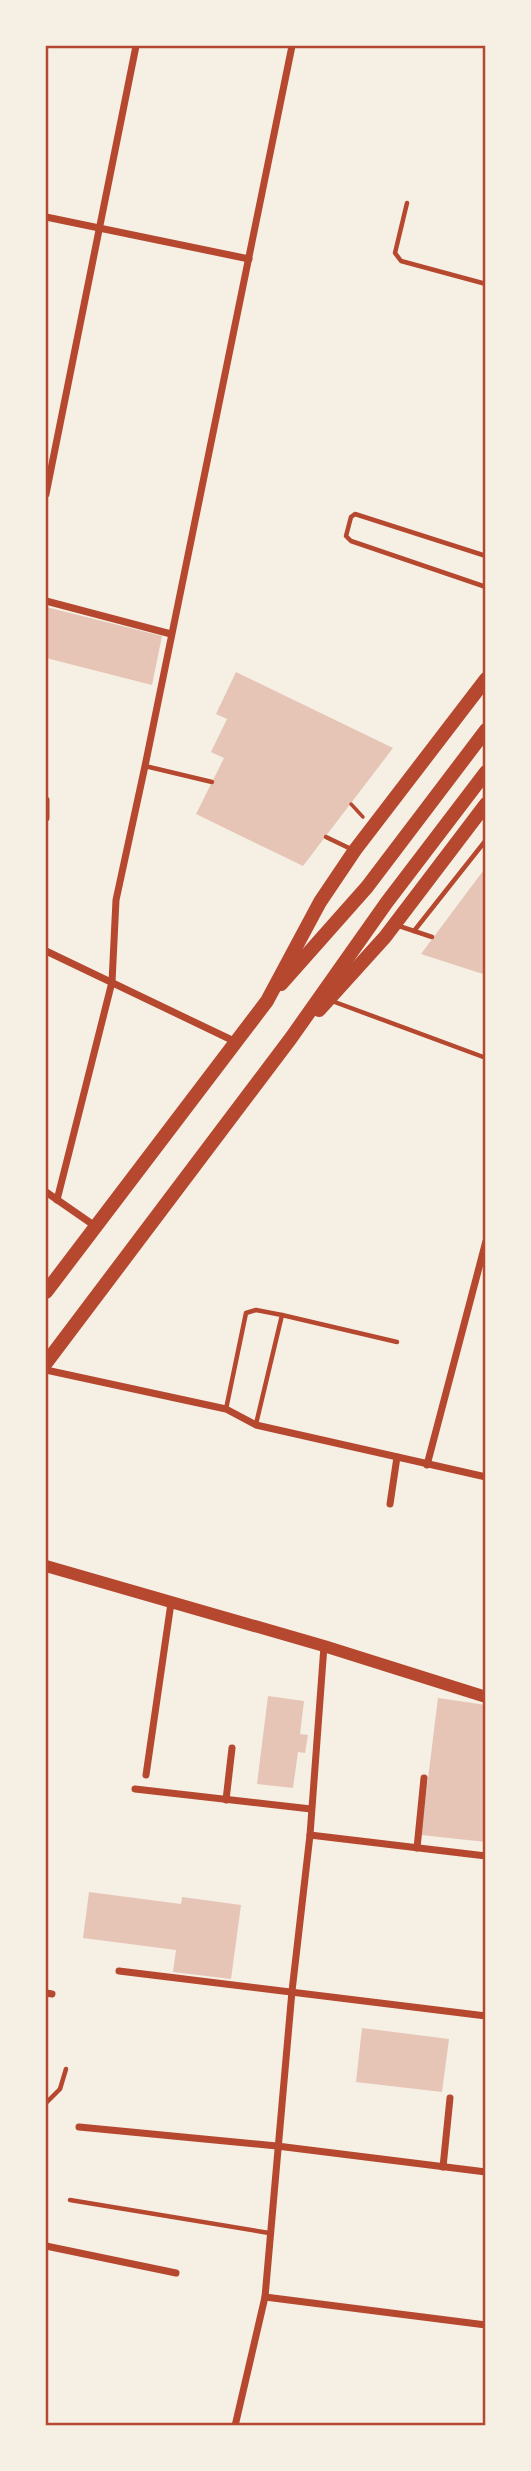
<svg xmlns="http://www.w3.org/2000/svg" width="531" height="2471" font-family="Manrope,sans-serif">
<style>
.building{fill:#e6c5b7}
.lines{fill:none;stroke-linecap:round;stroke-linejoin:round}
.path{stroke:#b5482f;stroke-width:3.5}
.service{stroke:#b5482f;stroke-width:4.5}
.minor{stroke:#b5482f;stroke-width:7}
.tertiary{stroke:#b5482f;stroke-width:12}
.primary{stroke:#b5482f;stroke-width:14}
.neatline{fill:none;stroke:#b5482f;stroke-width:2.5}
</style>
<rect width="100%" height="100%" fill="#f6efe4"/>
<g class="building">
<polygon points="46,607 162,636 152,685 46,658"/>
<polygon points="236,672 393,748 303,866 196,814 224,758 211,752 227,719 216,714"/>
<polygon points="486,867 486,975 421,954 465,895"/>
<polygon points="268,1696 304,1701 300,1734 308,1735 305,1753 298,1752 293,1788 257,1784"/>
<polygon points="438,1698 486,1705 486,1842 421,1835"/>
<polygon points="89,1892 181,1904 182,1897 241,1905 231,1979 173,1972 176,1950 83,1938"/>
<polygon points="362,2028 449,2039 442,2092 356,2082"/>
</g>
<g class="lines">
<polyline class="path" points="351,804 363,817"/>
<g class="service">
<polyline points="407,203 395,253 401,261 486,284"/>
<polyline points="486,556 355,514 351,517 346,536 351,541 486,587"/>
<polyline points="145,766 212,782"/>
<polyline points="326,837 351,849"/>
<polyline points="396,925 432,937"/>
<polyline points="414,931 486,840"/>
<polyline points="332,1001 486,1058"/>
<polyline points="282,1315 397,1342"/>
<polyline points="226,1409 246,1313 256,1310 282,1315 256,1424"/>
<polyline points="46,2103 60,2089 66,2069"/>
<polyline points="70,2200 269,2233"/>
</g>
<g class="minor">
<polyline points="46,217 249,259"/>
<polyline points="46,494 136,46"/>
<polyline points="46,601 171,634"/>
<polyline points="46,800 46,818"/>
<polyline points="46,951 236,1042"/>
<polyline points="46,1192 95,1226"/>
<polyline points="57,1200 112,982 116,900 145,766 292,46"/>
<polyline points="46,1370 226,1409 256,1425 486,1477"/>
<polyline points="427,1465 486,1241"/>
<polyline points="390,1504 397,1457"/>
<polyline points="146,1775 171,1603"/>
<polyline points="135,1789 311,1809"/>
<polyline points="226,1800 232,1748"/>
<polyline points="310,1835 486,1856"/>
<polyline points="417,1848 424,1778"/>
<polyline points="119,1971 486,2016"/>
<polyline points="46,1993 52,1994"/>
<polyline points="79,2127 277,2146 486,2172"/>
<polyline points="443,2167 450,2098"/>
<polyline points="46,2246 176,2273"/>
<polyline points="265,2297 486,2325"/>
<polyline points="235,2426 265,2297 292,1991 310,1835 324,1646"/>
</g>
<polyline class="tertiary" points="46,1566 324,1646 486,1697"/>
<g class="primary">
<polyline points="281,984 367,887 486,730"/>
<polyline points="319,1010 385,937 486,804"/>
<polyline points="46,1292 267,1001 320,902 355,850 486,679"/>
<polyline points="46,1363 291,1038 387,902 486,772"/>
</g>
</g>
<rect width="531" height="2471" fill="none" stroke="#f6efe4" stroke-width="94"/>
<rect x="47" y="47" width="437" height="2377" class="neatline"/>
</svg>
